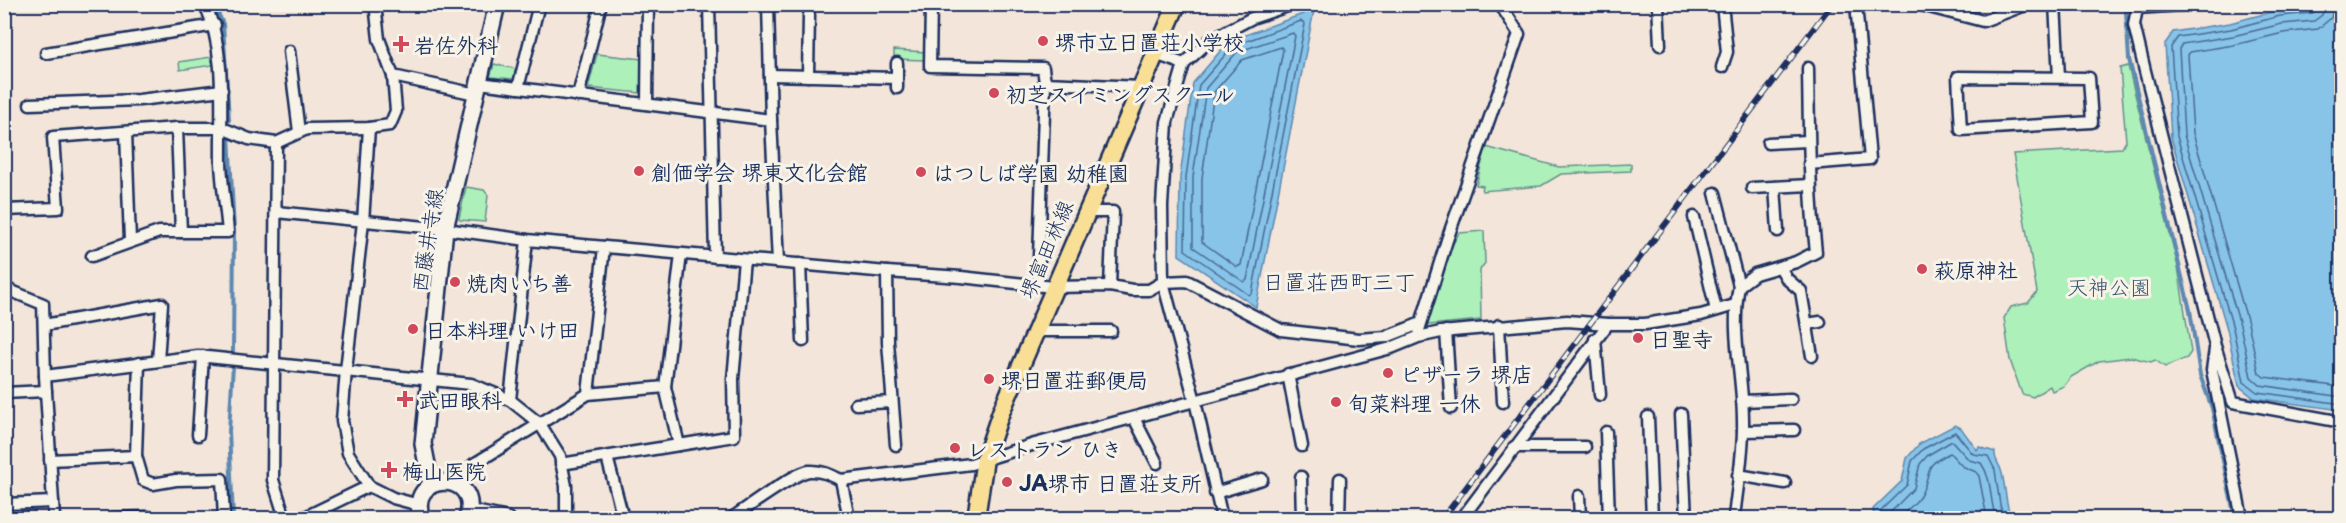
<svg xmlns="http://www.w3.org/2000/svg" width="2346" height="523" font-family="'Playpen Sans','Klee One',sans-serif">
<style>
.green{fill:#adf0ba;stroke:#64908c;stroke-width:1.5}
.water{fill:#88c3e8;stroke:#5c88b1;stroke-width:1.5}
.lines{fill:none;stroke-linecap:round;stroke-linejoin:round}
.shore{stroke:#476a95;stroke-width:1.5}
.stream{stroke:#5c88b1;stroke-width:4}
.minor-casing{stroke:#1b2f5e;stroke-width:15}
.secondary-casing{stroke:#1b2f5e;stroke-width:20}
.primary-casing{stroke:#1b2f5e;stroke-width:21}
.minor{stroke:#f7f3e8;stroke-width:10}
.secondary{stroke:#f7f3e8;stroke-width:15}
.primary{stroke:#f9df96;stroke-width:16}
.rail-casing{stroke:#1b2f5e;stroke-width:6}
.rail{stroke:#f7f3e8;stroke-width:4;stroke-dasharray:11;stroke-linecap:butt}
.poi-dot{fill:#d1495b;stroke:#f7f3e8;stroke-width:2}
.labels{text-anchor:middle;dominant-baseline:central;stroke-width:6;stroke-linejoin:round;paint-order:stroke}
.poi-label{font-size:21px;font-weight:bold;fill:#1b2f5e;stroke:#f7f3e8;text-anchor:start}
.street-label{font-size:21px;fill:#1b2f5e;stroke:#f7f3e8}
.park-label{font-size:21px;fill:#385670;stroke:#f7f3e8}
.neighbourhood-label{font-size:22px;fill:#1b2f5e;stroke:#f7f3e8}
</style>
<rect width="100%" height="100%" fill="#f3e5d9"/>
<filter id="ink" filterUnits="userSpaceOnUse"><feTurbulence type="fractalNoise" baseFrequency=".0167" numOctaves="2"/><feDisplacementMap in="SourceGraphic" scale="12" xChannelSelector="R" yChannelSelector="G"/><feConvolveMatrix kernelMatrix="1 2 1 2 8 2 1 2 1" color-interpolation-filters="sRGB"/></filter>
<g filter="url(#ink)">
<g class="green">
<polygon points="894,50 926,52 925,60 894,59"/>
<polygon points="597,54 642,59 641,93 588,88"/>
<polygon points="211,57 213,65 180,70 179,62"/>
<polygon points="494,64 516,69 514,79 490,77"/>
<polygon points="2128,66 2178,267 2191,352 2187,358 2165,367 2155,360 2151,362 2131,357 2099,361 2071,377 2064,386 2052,391 2050,386 2033,397 2022,394 2010,360 2004,318 2011,307 2028,303 2037,292 2013,154 2122,148 2126,141 2120,68"/>
<polygon points="1486,147 1559,167 1631,164 1631,171 1561,174 1541,186 1482,191 1483,186 1476,185"/>
<polygon points="466,187 484,190 488,195 485,222 460,220 459,218"/>
<polygon points="1484,231 1485,263 1480,270 1481,320 1428,325 1424,321 1449,251 1459,233"/>
</g>
<g class="water">
<polygon points="2341,5 2342,5 2341,410 2254,398 2239,386 2227,329 2171,137 2165,44 2173,32 2230,23 2279,10"/>
<polygon points="1314,10 1256,307 1179,255 1180,177 1193,83 1229,41"/>
<path d="M1955 425 1961 428 1977 450 1979 447 1995 452C1994 460 1999 463 2001 470 2006 486 2005 502 2011 518H1874L1873 509 1902 481 1907 458 1919 444Z"/>
</g>
<g class="lines">
<g class="shore">
<polyline points="2318,4 2317,10 2312,13 2280,16 2231,29 2178,37 2171,47 2177,136 2233,328 2244,382 2257,392 2342,404"/>
<polyline points="2325,4 2322,15 2314,21 2282,24 2233,36 2182,44 2179,49 2184,135 2240,325 2251,377 2260,385 2342,397"/>
<polyline points="2334,4 2331,18 2318,29 2283,33 2234,45 2190,52 2188,55 2193,133 2248,323 2259,373 2264,377 2342,387"/>
<polygon points="1301,21 1305,24 1252,293 1249,295 1185,250 1186,177 1199,85 1233,46"/>
<polygon points="1293,33 1295,36 1247,280 1244,282 1193,247 1193,177 1206,88 1237,52"/>
<polygon points="1281,47 1283,50 1241,265 1237,267 1202,242 1202,178 1214,92 1242,60"/>
<polyline points="1880,518 1880,511 1907,485 1912,461 1923,449 1955,432 1973,454 1988,456 1995,470 2000,505 2004,518"/>
<path d="M1887 518 1888 515 1914 488 1920 464 1928 455 1952 441 1969 460 1981 463C1993 480 1989 500 1996 518"/>
<path d="M1897 518C1907 511 1919 501 1923 490 1933 467 1922 467 1950 453L1962 466 1976 472 1979 476 1987 518"/>
</g>
<g class="stream">
<polyline points="214,4 223,24 229,120"/>
<polyline points="2126,12 2129,59 2190,310 2200,375 2212,408 2235,518"/>
<polyline points="229,135 234,231 233,352"/>
<polyline points="233,365 229,431 233,518"/>
</g>
<g class="minor-casing">
<g id="minor">
<polyline points="375,4 379,39 393,76 476,94"/>
<polyline points="709,4 715,257"/>
<polyline points="768,4 771,120 778,262"/>
<polyline points="931,4 930,66 1043,68 1045,83 1141,87"/>
<polyline points="1658,4 1660,45"/>
<polyline points="1917,4 1983,21 2028,4"/>
<polyline points="2055,4 2059,77"/>
<polyline points="2133,5 2137,8 2198,4"/>
<polyline points="2137,8 2134,25 2145,71 2215,346 2233,402 2342,422"/>
<polyline points="289,51 299,132"/>
<polyline points="46,53 215,25"/>
<polyline points="1155,54 1184,64"/>
<polyline points="1722,67 1727,52 1722,4"/>
<polyline points="770,75 897,78"/>
<polyline points="808,76 809,15"/>
<polygon points="1958,77 2089,78 2092,122 1961,130"/>
<polyline points="479,83 771,120"/>
<polyline points="518,88 539,4"/>
<polyline points="897,88 897,63"/>
<polyline points="578,96 601,4"/>
<polyline points="30,104 139,100 222,90"/>
<polyline points="647,104 648,4"/>
<polyline points="177,128 181,232"/>
<polyline points="369,128 363,222 346,370 342,421 348,453 369,486 393,498 419,505"/>
<polyline points="126,132 130,241"/>
<polyline points="276,143 273,480 285,518"/>
<polyline points="1768,143 1808,141"/>
<polyline points="1809,164 1870,159 1856,4"/>
<polyline points="1775,187 1778,231"/>
<polyline points="1752,188 1810,185"/>
<polyline points="1715,193 1739,286"/>
<polyline points="4,210 58,208 53,137 177,128 222,128 249,139 276,143 307,129 369,128 390,125 396,111 393,76"/>
<polyline points="276,212 445,229 527,240 887,272 961,277 1053,287 1110,286 1132,290 1149,290 1163,282 1187,281 1281,330 1359,339 1386,337 1419,324"/>
<polyline points="1086,212 1113,212 1110,286"/>
<polyline points="1694,217 1716,310"/>
<path d="M92 256 159 232H228C226 209 222 186 221 163 220 110 227 54 205 4"/>
<polyline points="800,264 803,341"/>
<polyline points="1780,267 1787,279 1801,291 1812,356"/>
<polyline points="887,272 888,342 896,445"/>
<polyline points="1038,286 1045,83"/>
<polyline points="4,288 43,304 45,376 54,518"/>
<polyline points="1807,324 1820,322"/>
<polyline points="44,325 162,304 158,361"/>
<polyline points="1499,325 1503,402"/>
<polyline points="1419,330 1447,240 1519,34 1500,4"/>
<polyline points="1035,331 1111,331"/>
<polyline points="1446,331 1451,408"/>
<polyline points="1595,339 1600,395"/>
<polyline points="2215,349 2212,370 2242,518"/>
<polyline points="1288,374 1302,446"/>
<polyline points="45,376 198,356 471,384 510,400 540,424 560,456 566,486 566,518"/>
<polyline points="4,393 46,391"/>
<polyline points="588,394 604,247"/>
<polyline points="510,400 527,240"/>
<polyline points="1742,401 1791,399"/>
<polyline points="856,404 892,402"/>
<polyline points="1681,414 1686,518"/>
<polyline points="1648,417 1652,518"/>
<polyline points="1134,418 1157,463"/>
<polyline points="1743,431 1794,430"/>
<polyline points="1606,432 1609,518"/>
<polyline points="198,435 203,356"/>
<polyline points="679,445 734,436 733,379 744,260"/>
<polyline points="1514,447 1585,447"/>
<polyline points="136,456 139,363"/>
<polyline points="607,457 623,518"/>
<polyline points="50,460 136,456 143,480 153,484 176,480 222,479 224,518"/>
<polyline points="561,464 679,445 665,387 681,254"/>
<polyline points="1738,475 1785,483"/>
<polyline points="1301,477 1302,518"/>
<polyline points="841,480 849,518"/>
<polyline points="456,485 461,477 474,464 588,394 665,387"/>
<polyline points="1215,493 1262,479"/>
<polyline points="1579,496 1580,518"/>
<polyline points="4,504 53,502"/>
<polyline points="470,510 508,518"/>
<polyline points="112,518 148,517"/>
<polyline points="303,518 369,486"/>
<path d="M732 518C747 508 794 473 809 471 821 470 831 475 841 480L971 464 1035 444 1391 348 1418 337 1441 332 1567 321 1608 324H1645L1701 315 1735 305"/>
<polyline points="1222,518 1195,401 1163,282 1162,206 1167,122 1184,64 1210,40 1252,18 1294,4"/>
<polyline points="1339,518 1340,479"/>
<polyline points="1462,518 1608,324"/>
<path d="M1734 518C1737 487 1744 453 1743 421 1743 375 1730 332 1739 286L1755 274 1796 262 1816 252C1809 190 1809 130 1808 68"/>
</g>
</g>
<g class="secondary-casing">
<g id="secondary">
<polyline points="431,485 423,444 445,229 497,4"/>
<path d="M422 518C404 472 483 469 467 518"/>
</g>
</g>
<g class="primary-casing">
<polyline id="primary" points="976,518 985,459 1001,412 1177,4"/>
</g>
<use href="#minor" class="minor"/>
<use href="#secondary" class="secondary"/>
<use href="#primary" class="primary"/>
<g class="rail-casing">
<polyline id="rail" points="1443,518 1832,4"/>
</g>
<use href="#rail" class="rail"/>
</g>
</g>
<g class="poi-dot">
<circle cx="1043" cy="41" r="6"/>
<path d="M398 35h6v6h6v6h-6v6h-6v-6h-6v-6h6z"/>
<circle cx="994" cy="93" r="6"/>
<circle cx="639" cy="171" r="6"/>
<circle cx="921" cy="172" r="6"/>
<circle cx="1922" cy="269" r="6"/>
<circle cx="455" cy="282" r="6"/>
<circle cx="413" cy="329" r="6"/>
<circle cx="1638" cy="338" r="6"/>
<circle cx="1388" cy="373" r="6"/>
<circle cx="989" cy="379" r="6"/>
<path d="M402 390h6v6h6v6h-6v6h-6v-6h-6v-6h6z"/>
<circle cx="1336" cy="402" r="6"/>
<circle cx="955" cy="448" r="6"/>
<path d="M386 461h6v6h6v6h-6v6h-6v-6h-6v-6h6z"/>
<circle cx="1007" cy="482" r="6"/>
</g>
<g class="labels">
<g class="poi-label">
<text x="1055" y="41">堺市立日置荘小学校</text>
<text x="414" y="44">岩佐外科</text>
<text x="1006" y="93">初芝スイミングスクール</text>
<text x="651" y="171">創価学会 堺東文化会館</text>
<text x="933" y="172">はつしば学園 幼稚園</text>
<text x="1934" y="269">萩原神社</text>
<text x="467" y="282">焼肉いち善</text>
<text x="425" y="329">日本料理 いけ田</text>
<text x="1650" y="338">日聖寺</text>
<text x="1400" y="373">ピザーラ 堺店</text>
<text x="1001" y="379">堺日置荘郵便局</text>
<text x="418" y="399">武田眼科</text>
<text x="1348" y="402">旬菜料理 一休</text>
<text x="967" y="448">レストラン ひき</text>
<text x="402" y="470">梅山医院</text>
<text x="1019" y="482">JA堺市 日置荘支所</text>
</g>
<g class="street-label">
<text transform="translate(426 240) rotate(-81)">西藤井寺線</text>
<text transform="translate(1045 249) rotate(-67)">堺富田林線</text>
</g>
<g class="park-label">
<text x="2109" y="286">天神公園</text>
</g>
<g class="neighbourhood-label">
<text x="1339" y="280">日置荘西町三丁</text>
</g>
</g>
<rect width="2346" height="523" fill="none" stroke="#f7f3e8" stroke-width="24"/>
<rect x="12" y="12" width="2322" height="499" fill="none" stroke="#1b2f5e" stroke-width="2" filter="url(#ink)"/>
</svg>
